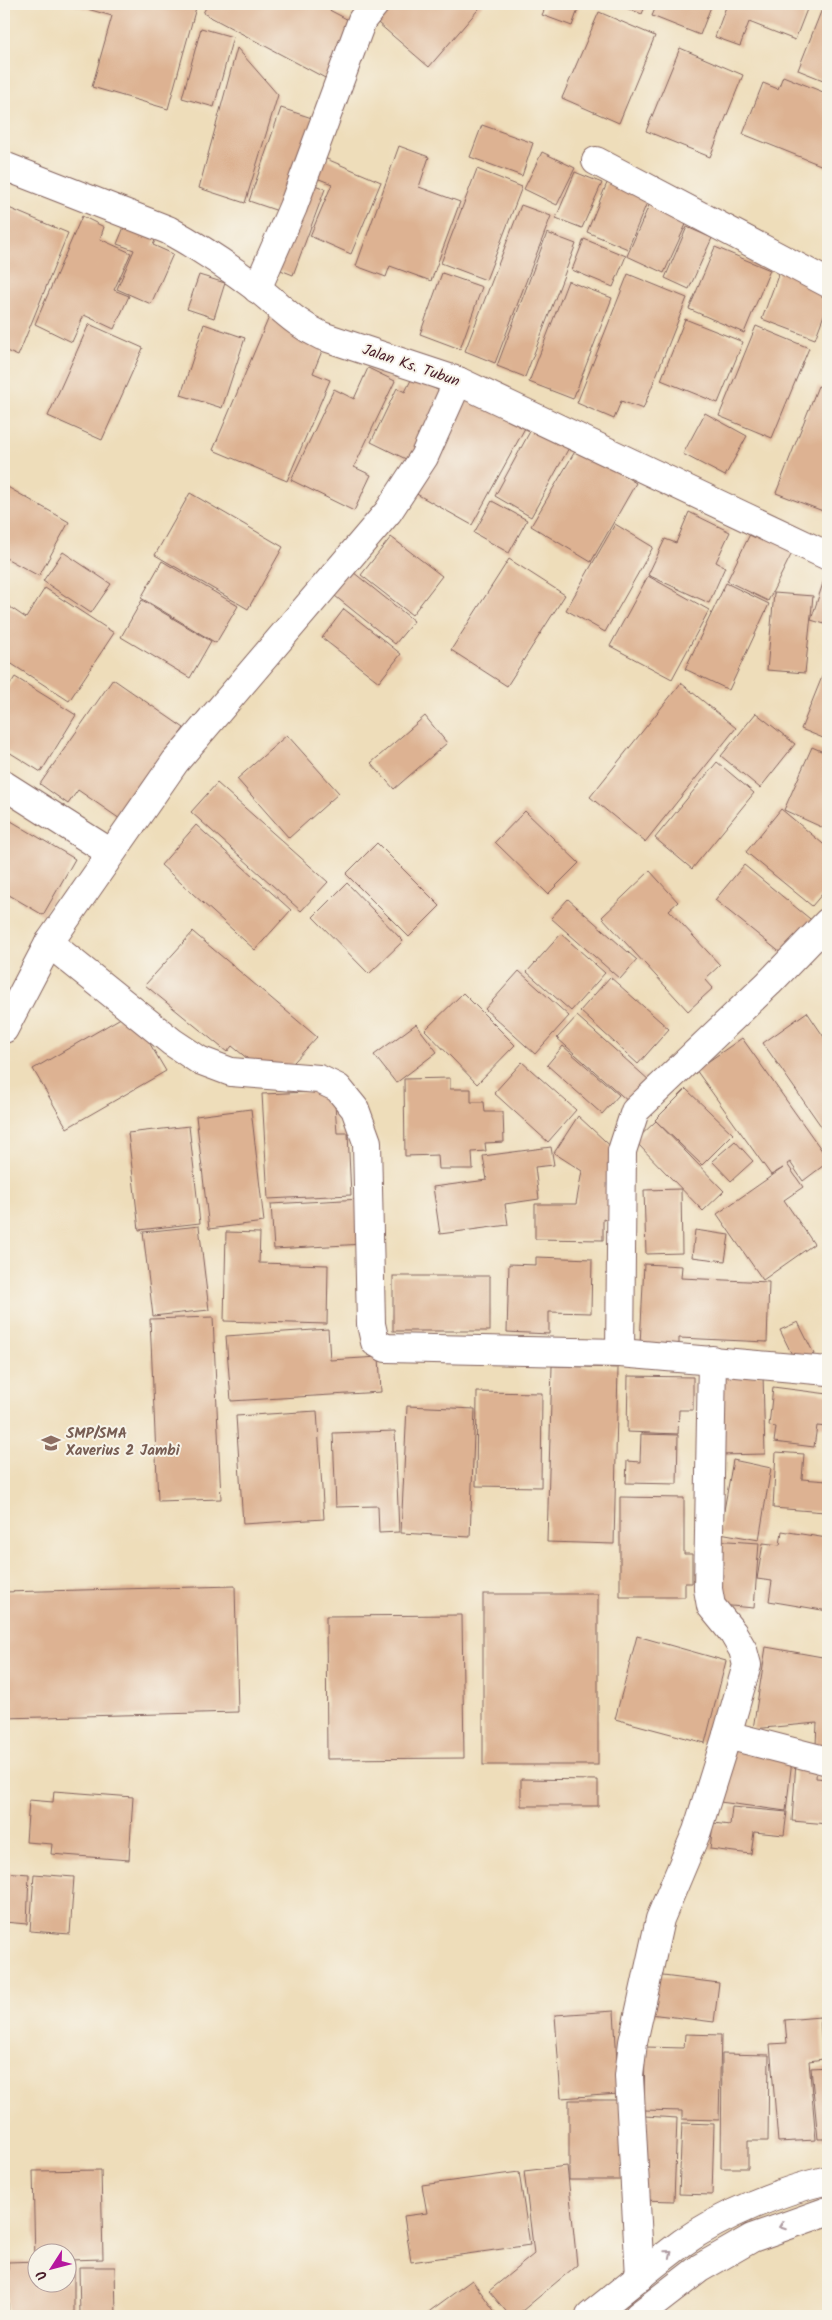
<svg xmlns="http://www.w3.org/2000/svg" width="832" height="2320" font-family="Kalam,sans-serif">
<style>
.building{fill:#ddb292}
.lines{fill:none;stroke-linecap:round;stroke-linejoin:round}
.street-casing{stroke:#83625d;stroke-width:30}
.secondary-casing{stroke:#83625d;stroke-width:30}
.street{stroke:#fff;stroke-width:28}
.secondary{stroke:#fff;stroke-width:28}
.oneway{stroke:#ae9aa0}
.labels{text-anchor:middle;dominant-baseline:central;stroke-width:4;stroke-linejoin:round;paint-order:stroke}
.street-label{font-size:15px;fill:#4a1f2b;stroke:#f7f3e8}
.education-label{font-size:15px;font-weight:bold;fill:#785e54;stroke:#f7f3e8;text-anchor:start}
</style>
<rect width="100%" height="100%" fill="#f7f3e8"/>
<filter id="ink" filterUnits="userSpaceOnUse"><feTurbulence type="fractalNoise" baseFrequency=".02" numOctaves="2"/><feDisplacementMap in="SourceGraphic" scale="10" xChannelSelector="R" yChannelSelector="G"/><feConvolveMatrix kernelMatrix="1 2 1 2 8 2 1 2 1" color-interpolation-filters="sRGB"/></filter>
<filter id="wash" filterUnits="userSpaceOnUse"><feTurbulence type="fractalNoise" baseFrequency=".0096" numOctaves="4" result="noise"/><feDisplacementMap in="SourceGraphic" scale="20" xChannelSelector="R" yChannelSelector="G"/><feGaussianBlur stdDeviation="1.12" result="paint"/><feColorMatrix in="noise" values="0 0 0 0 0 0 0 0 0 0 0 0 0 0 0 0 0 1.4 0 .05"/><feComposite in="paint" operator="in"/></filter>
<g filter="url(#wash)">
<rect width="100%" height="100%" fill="#eeddba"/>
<g id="blocks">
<g class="building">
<polygon points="70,4 197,4 168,109 92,87 112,16"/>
<polygon points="208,4 318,4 358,25 329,80 203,13"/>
<polygon points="382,4 483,4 429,67 371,17"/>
<polygon points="547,4 580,4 572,26 542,15"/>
<polygon points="616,4 646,4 642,14"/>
<polygon points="657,4 712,4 700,35 652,16"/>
<polygon points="727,4 809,4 795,40 749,22 740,46 715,37"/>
<polygon points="824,4 828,4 828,82 798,70"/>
<polygon points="599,12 655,36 619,123 562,98"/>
<polygon points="201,28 233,37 214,107 182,98"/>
<polygon points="237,48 278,95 245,203 199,188"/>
<polygon points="680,48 743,75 710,157 646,131"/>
<polygon points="783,76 828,94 828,168 743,134 763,83 778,89"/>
<polygon points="281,108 318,120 287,214 249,201"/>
<polygon points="482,125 533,143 522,176 470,157"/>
<polygon points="399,146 429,157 419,187 460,202 431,281 390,266 386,277 356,266"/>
<polygon points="542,152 575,168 557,205 524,189"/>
<polygon points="322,157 381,182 351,254 310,236 332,184 314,177"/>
<polygon points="477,169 522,187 486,280 441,263"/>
<polygon points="575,172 602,183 582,228 556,218"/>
<polygon points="305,181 325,189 293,275 273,267"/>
<polygon points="607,183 648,200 628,249 587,232"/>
<polygon points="650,203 688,220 664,273 627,256"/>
<polygon points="521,205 551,216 495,363 465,351"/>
<polygon points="4,206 68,233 18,356 4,350"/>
<polygon points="82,216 104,227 100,239 131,253 114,290 129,296 114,329 84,315 72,342 35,324"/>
<polygon points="127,220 158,234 153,245 173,254 151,304 117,289 134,250 117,244"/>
<polygon points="687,227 712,238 689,289 665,278"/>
<polygon points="547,233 576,244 525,377 497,366"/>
<polygon points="584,239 626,256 613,287 572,270"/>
<polygon points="715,247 770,270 744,333 689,309"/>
<polygon points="780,270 828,288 828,304 815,339 762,319"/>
<polygon points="442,273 482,287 460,349 420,334"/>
<polygon points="628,274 687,298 643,409 621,401 614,419 577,403"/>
<polygon points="199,275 225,283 214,318 187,309"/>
<polygon points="568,281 612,298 573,399 529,382"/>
<polygon points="269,317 326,341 313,373 330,380 287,481 213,450"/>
<polygon points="685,319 743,342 718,403 661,380"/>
<polygon points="89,324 143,348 102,440 48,416"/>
<polygon points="204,324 245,338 222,408 181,395"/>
<polygon points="756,326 809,348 772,438 719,416"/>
<polygon points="368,368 395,381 354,467 371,475 354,511 291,480 334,389 354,399"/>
<polygon points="412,378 444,393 412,462 371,442 397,388 405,392"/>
<polygon points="818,386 828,390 828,513 776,493"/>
<polygon points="467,396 525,428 472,525 413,492"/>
<polygon points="705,413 747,436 725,476 683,454"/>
<polygon points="534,424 571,444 531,517 495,496"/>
<polygon points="577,448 636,483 591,562 531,526"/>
<polygon points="4,485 69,522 39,576 4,557"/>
<polygon points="190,493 283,547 248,609 155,555"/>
<polygon points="492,501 527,520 509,553 474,533"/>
<polygon points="689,512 730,532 716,562 725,567 709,603 648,575 665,539 676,543"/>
<polygon points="615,524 653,547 605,632 566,610"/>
<polygon points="753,528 794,549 768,601 727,581"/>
<polygon points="391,537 442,576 412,615 361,575"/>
<polygon points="63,552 111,584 91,613 43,581"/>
<polygon points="509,559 565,595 507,686 451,650"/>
<polygon points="162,561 238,606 216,643 141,598"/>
<polygon points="348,568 414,621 395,644 330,592"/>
<polygon points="826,574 828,574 828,625 811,620"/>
<polygon points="648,576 709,610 672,679 610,646"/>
<polygon points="726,583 769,604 729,690 685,669"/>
<polygon points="45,588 114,633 69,701 4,659 4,603 26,618"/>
<polygon points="774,593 813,596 805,673 767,670"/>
<polygon points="142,600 211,641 190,678 121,637"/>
<polygon points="344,609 401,654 379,682 322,638"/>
<polygon points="828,662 828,740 801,729"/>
<polygon points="15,677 76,715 41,772 4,749 4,694"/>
<polygon points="113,679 184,728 120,819 78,790 68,804 40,784"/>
<polygon points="681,683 736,728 645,842 590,797"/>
<polygon points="756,713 795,744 760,788 721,756"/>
<polygon points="425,716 447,743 394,789 371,763"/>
<polygon points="287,735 339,793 289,838 237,779"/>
<polygon points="812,747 828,754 828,830 784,810"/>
<polygon points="717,762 754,793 692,869 655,838"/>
<polygon points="217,783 328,882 301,911 191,812"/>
<polygon points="781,809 828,848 828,887 812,906 746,852"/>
<polygon points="525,811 579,863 548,894 495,842"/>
<polygon points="6,818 75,859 43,915 4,892 4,822"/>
<polygon points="196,825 291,910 255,950 161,865"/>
<polygon points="377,843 440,906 409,937 346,874"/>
<polygon points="744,865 815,923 787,958 715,900"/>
<polygon points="650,871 678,902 669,910 720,965 705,979 713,988 688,1011 602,917"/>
<polygon points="347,883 403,941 369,974 313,917"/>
<polygon points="568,899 637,960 620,979 551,918"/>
<polygon points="193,932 317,1037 283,1074 264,1072 232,1046 227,1052 145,985"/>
<polygon points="561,934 605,973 571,1011 527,972"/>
<polygon points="519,971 569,1016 535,1054 485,1009"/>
<polygon points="610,977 669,1029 638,1064 580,1011"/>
<polygon points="463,993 515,1045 477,1084 425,1030"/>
<polygon points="131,1012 166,1071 67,1128 33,1069"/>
<polygon points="807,1012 828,1043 828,1136 763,1043"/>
<polygon points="577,1016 650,1081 630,1103 557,1038"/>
<polygon points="416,1024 437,1052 396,1083 374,1055"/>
<polygon points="742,1038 828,1159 828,1162 803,1181 790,1162 787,1164 803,1187 784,1200 814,1244 763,1280 717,1214 783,1168 771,1175 696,1070"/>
<polygon points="563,1046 619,1095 602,1114 547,1065"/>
<polygon points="522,1062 576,1110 548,1142 494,1093"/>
<polygon points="450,1078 450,1089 471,1089 471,1102 484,1102 485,1112 503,1112 504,1142 485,1143 486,1151 472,1152 473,1169 439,1169 438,1155 405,1156 404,1079"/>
<polygon points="686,1089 733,1134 702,1165 655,1120"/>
<polygon points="334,1091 337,1133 348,1133 351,1195 268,1199 262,1094"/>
<polygon points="251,1109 264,1222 209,1229 196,1116"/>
<polygon points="578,1116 617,1152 616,1224 603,1219 603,1240 535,1239 535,1204 576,1204 582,1171 554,1153"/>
<polygon points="656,1121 724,1191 703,1211 635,1141"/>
<polygon points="189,1126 200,1223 139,1230 128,1133"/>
<polygon points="735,1141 753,1161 731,1181 712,1161"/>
<polygon points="551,1147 554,1165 535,1167 539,1199 505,1204 508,1225 440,1234 433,1187 487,1180 483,1156"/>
<polygon points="681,1189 682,1253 646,1254 644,1190"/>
<polygon points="361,1199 364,1244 274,1249 271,1204"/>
<polygon points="199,1226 209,1310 153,1316 143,1232"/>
<polygon points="695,1230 729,1235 725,1261 692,1257"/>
<polygon points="226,1232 260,1233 259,1263 328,1265 327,1324 224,1321"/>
<polygon points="536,1257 592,1259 591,1313 549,1312 549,1334 507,1332 509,1264 536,1265"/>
<polygon points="644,1264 682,1266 681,1278 769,1282 767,1342 679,1338 679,1346 640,1345"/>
<rect x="393" y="1276" width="97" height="55"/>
<polygon points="213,1317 221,1499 158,1501 150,1319"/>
<polygon points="798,1322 814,1354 796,1363 780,1330"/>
<polygon points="328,1329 330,1360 379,1357 381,1392 231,1401 226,1336"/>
<polygon points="552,1366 618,1368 614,1544 547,1542"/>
<polygon points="717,1375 763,1375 765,1454 719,1455"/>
<polygon points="628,1376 693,1377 693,1410 679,1410 678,1434 627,1432"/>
<polygon points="773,1387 828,1394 827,1427 817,1426 814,1447 774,1442 776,1427 769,1426"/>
<polygon points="477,1392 542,1393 541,1487 476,1486"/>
<polygon points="407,1406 475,1409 470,1537 401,1533"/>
<polygon points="317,1411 324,1519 243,1524 236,1416"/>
<polygon points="395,1431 399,1532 379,1533 378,1506 336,1507 333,1433"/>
<polygon points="641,1434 678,1435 677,1484 626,1483 627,1461 640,1462"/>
<polygon points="776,1452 804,1454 802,1479 827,1481 825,1512 773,1508"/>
<polygon points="733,1460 771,1468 759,1540 720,1533"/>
<polygon points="620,1497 684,1498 684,1554 692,1554 692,1583 685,1583 685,1597 620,1597"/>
<polygon points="782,1531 827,1538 825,1553 828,1554 827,1579 828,1579 828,1611 769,1601 772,1581 757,1579 763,1543 780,1545"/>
<polygon points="713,1540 759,1543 754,1608 720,1605 722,1577 711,1576"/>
<polygon points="235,1586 238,1712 4,1718 4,1592"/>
<rect x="483" y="1594" width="115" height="171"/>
<polygon points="462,1615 464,1758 327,1759 326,1616"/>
<polygon points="637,1636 726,1661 705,1743 615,1719"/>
<polygon points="766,1647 828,1658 828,1746 816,1745 817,1723 753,1729"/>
<polygon points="727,1751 792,1760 786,1811 720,1802"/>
<polygon points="796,1761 817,1762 816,1778 828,1779 828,1824 792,1821"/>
<polygon points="521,1779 598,1780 598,1806 521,1806"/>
<polygon points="54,1791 133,1797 129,1860 51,1854 52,1844 26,1842 29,1800 53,1802"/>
<polygon points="732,1807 787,1812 784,1835 754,1832 751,1854 710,1849 713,1823 730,1825"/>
<polygon points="4,1872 29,1874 27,1924 4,1922"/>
<polygon points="34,1874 74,1877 70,1934 30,1931"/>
<polygon points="655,1975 719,1983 714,2022 650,2014"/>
<polygon points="614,2011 619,2094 561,2098 555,2015"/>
<polygon points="820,2017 823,2059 809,2061 816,2140 778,2142 770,2044 787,2043 785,2020"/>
<polygon points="685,2034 721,2035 719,2120 682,2119 682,2111 644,2110 645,2047 684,2048"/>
<polygon points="722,2054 769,2055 768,2141 748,2141 748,2168 721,2168"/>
<polygon points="828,2067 828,2139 818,2139 811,2068"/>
<rect x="569" y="2100" width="53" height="80"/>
<polygon points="645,2116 677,2118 674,2201 642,2200"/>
<polygon points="682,2123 714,2124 712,2195 679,2194"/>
<polygon points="567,2166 577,2265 516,2316 510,2316 489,2291 534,2254 524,2171"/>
<polygon points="101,2170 103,2259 68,2260 68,2252 38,2252 38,2260 35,2260 33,2171"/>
<polygon points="519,2172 530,2245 411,2262 404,2216 427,2213 422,2185"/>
<polygon points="38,2261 38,2282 68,2282 68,2261 74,2261 74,2316 8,2316 8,2262"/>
<polygon points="79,2267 115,2267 116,2316 80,2316"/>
<polygon points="472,2280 498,2316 423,2316"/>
</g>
</g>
</g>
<g filter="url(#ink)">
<use href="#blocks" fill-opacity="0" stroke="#83625d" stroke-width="1"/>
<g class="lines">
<g class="street-casing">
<g id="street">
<polyline points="596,161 828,283"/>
<polyline points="257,289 293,207 362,20 375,4"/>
<polyline points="4,785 111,853"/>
<polyline points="828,922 769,983 635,1111 622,1151 620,1353 828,1371"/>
<polyline points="49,943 172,1042 199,1060 231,1072 319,1079 338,1088 355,1109 367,1142 371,1324 375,1342 386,1348 620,1353"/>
<polyline points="4,1029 49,943 175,762 388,512 424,457 458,381"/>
<polyline points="712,1360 708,1589 711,1606 733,1633 743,1650 747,1665 727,1735"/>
<polyline points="640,2277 629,2076 633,2042 660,1919 697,1831 727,1735 828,1761"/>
</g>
</g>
<g class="secondary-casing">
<g id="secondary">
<path d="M4 166 168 230C199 247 229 267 258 289 281 307 294 323 322 336L458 381 828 556"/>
<path d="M590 2316C621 2292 651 2266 682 2243 723 2214 780 2191 828 2180"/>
<polyline points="638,2316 700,2268 752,2238 828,2211"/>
</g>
</g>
<use href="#street" class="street"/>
<use href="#secondary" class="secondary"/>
</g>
<defs><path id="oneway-chevron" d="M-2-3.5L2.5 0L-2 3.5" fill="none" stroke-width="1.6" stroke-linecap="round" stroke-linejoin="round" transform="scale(1.25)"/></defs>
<g class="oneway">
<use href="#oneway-chevron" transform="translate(782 2226) rotate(160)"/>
<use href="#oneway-chevron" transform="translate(669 2253) rotate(-39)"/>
</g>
</g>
<defs>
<g id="school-bare" transform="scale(1.5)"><path d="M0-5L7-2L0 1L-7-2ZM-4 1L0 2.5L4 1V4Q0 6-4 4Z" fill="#8d6e63" stroke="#f7f3e8" stroke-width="2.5" paint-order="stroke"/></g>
</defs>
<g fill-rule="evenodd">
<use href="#school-bare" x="51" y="1443"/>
</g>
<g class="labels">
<g class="street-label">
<text transform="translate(411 366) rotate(19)">Jalan Ks. Tubun</text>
</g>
<g class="education-label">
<text x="66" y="1434">SMP/SMA<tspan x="66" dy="17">Xaverius 2 Jambi</tspan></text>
</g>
</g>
<rect width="832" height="2320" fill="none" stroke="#f7f3e8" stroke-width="20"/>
<g transform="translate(52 2268) rotate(234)"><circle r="24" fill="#f7f3e8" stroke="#b29e9c"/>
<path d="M0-4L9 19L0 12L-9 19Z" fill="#b5179e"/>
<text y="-8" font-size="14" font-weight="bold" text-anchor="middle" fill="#4a1f2b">U</text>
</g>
</svg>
